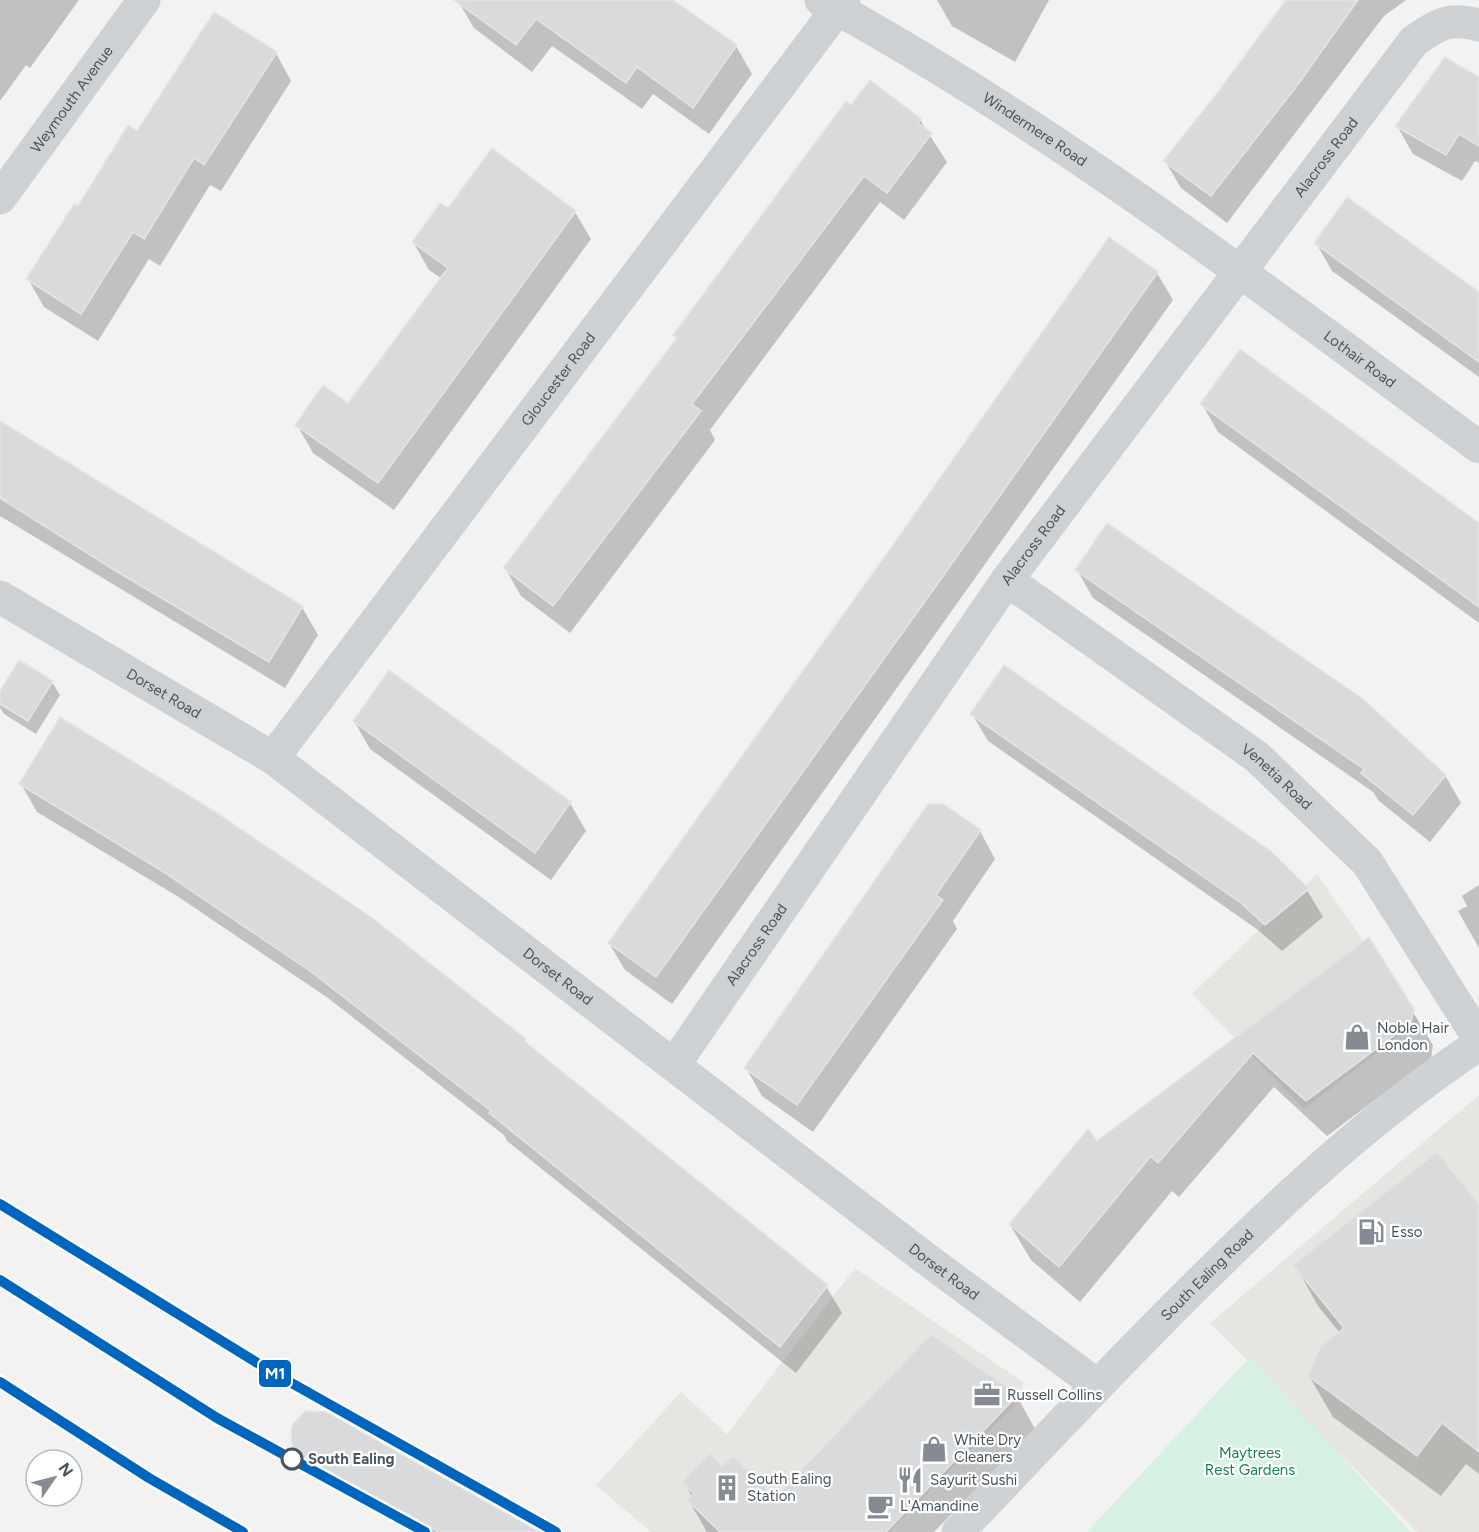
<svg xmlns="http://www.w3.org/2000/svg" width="1479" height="1532" font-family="Figtree,sans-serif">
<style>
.commercial{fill:#e6e5e1}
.green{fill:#d6f1e2}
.shadow{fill:#0003}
.building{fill:#d9dadc;stroke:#e4e4e5;stroke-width:1.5}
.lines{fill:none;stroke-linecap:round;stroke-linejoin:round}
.street{stroke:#ced1d3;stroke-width:33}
.secondary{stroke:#ced2d5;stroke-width:33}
.rail-casing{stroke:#c8cacc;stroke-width:7}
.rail{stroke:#fff;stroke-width:4.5;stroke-dasharray:14;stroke-linecap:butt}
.metro-1-casing{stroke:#fff;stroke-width:15}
.metro-1{stroke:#0065bd;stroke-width:10}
.stop-dot{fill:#fff;stroke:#48545f;stroke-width:3}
.labels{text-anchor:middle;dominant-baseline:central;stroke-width:4.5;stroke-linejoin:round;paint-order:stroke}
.street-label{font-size:15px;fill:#48545f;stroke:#fff}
.poi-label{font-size:15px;fill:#48545f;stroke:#fff;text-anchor:start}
.park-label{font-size:15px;fill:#14854f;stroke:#fff}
.stop-label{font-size:15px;font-weight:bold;fill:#48545f;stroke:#fff;text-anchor:start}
.line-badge{stroke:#fff;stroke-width:2}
.badge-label{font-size:16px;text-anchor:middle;font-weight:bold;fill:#fff}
</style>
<rect width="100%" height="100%" fill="#f2f2f2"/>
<g class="commercial">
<polygon points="1317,874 1419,1021 1304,1109 1192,994"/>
<polygon points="1479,1095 1479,1532 1417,1532 1210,1323"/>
<polygon points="855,1268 1023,1382 1022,1398 889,1532 651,1532 596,1485 681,1392 727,1434"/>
</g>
<polygon class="green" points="1250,1357 1411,1532 1087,1532"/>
<g class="shadow">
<polygon points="0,0 79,0 30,68 26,65 0,101"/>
<polygon points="648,0 736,46 752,74 709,134 653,94 642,109 552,46 532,72 474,28 458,1"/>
<polygon points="937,0 1049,0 1015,62 952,26"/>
<polygon points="1285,0 1406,0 1384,16 1227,223 1181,188 1165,161 1238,68"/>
<polygon points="276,53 291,81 221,191 210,185 160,266 149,259 98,341 44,307 28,279 138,133"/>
<polygon points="1479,78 1479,163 1475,161 1462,181 1413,154 1397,126"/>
<polygon points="920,120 947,162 904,220 880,202 710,430 715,440 570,633 521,596 505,568 677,340 674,335"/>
<polygon points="448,210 575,212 591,239 394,510 313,453 297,425 349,406 442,279 429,270 413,242"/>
<polygon points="1316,243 1479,294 1479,377 1332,271"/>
<polygon points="1157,273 1173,300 672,1004 625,970 609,943"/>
<polygon points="1202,404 1479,526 1479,623 1218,432"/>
<polygon points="0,421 302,607 318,635 285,688 0,516"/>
<polygon points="1077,570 1445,775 1461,803 1430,842 1379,801 1373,792 1093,598"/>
<polygon points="52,682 60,695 36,734 4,714 0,708 0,694"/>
<polygon points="972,714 1307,890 1323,917 1282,951 1258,930 988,741"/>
<polygon points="354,721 570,803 586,831 551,880 370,749"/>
<polygon points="21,784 525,1040 528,1047 826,1286 842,1313 796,1373 507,1141 504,1135 328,998 177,896 37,812"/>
<polygon points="980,831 995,859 953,921 957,929 813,1132 762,1096 746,1068"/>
<polygon points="1479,885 1479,948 1458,911 1467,906 1462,896"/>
<polygon points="1368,939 1433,1045 1431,1058 1327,1136 1274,1087 1179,1197 1172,1191 1080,1302 1031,1260 1010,1225 1097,1143"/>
<polygon points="1479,1207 1479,1474 1466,1464 1441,1496 1333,1417 1309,1376 1340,1333 1318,1306 1295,1265"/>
<polygon points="1017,1396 1035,1429 934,1532 707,1532 689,1501 693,1498 684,1482 722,1468 775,1499"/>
<polygon points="294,1444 537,1532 424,1532 310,1471"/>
</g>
<g class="building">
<polygon points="454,0 673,0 737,45 693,108 637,67 626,83 536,19 516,45"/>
<polygon points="1286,0 1358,0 1299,83 1211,196 1163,161 1215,96"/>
<polygon points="214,12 277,52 204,165 194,158 144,239 133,232 81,314 26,279 74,204 78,206 128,125 137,131"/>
<polygon points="1445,57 1479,77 1479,146 1459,134 1446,155 1395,126"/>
<polygon points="870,80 921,119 918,123 932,133 887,193 864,176 692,404 701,411 553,606 503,568 677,338 673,335 846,101 851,105"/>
<polygon points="492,148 576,211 378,483 295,425 323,385 348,403 448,268 412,242 440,203 448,208"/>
<polygon points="1347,197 1479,292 1479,362 1314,243"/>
<polygon points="1109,237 1158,272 941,579 656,977 608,943 893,545"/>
<polygon points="1240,349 1479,523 1479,607 1200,404"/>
<polygon points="0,421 303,606 269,662 111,568 0,498"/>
<polygon points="1107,523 1363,699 1446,775 1413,815 1361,773 1364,769 1075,570"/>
<polygon points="19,660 53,681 28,721 0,704 0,691"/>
<polygon points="1004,665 1272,852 1309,889 1265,925 1241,903 970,714"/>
<polygon points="389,670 571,802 535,853 353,721"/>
<polygon points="60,717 214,811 371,917 526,1039 524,1041 828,1285 780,1347 489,1113 491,1111 310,971 159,869 19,784"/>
<polygon points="928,804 943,804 981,830 936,895 943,900 797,1105 744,1068"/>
<polygon points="1369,937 1414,1009 1411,1023 1306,1101 1253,1053 1158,1163 1151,1156 1059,1267 1009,1224 1088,1129 1097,1141"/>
<polygon points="1437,1152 1479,1204 1479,1452 1442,1423 1417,1456 1308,1376 1320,1347 1344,1328 1293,1265"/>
<polygon points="931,1334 1018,1395 886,1532 720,1532 687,1500 694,1494 682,1482 710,1453 722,1466 733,1456 775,1497"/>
<polygon points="305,1411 327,1412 540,1532 439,1532 301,1457 292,1445 291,1432 292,1425"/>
</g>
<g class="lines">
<g class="street">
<path id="s1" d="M821 0C1054 127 1266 291 1479 447"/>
<path id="s2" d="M0 198 144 0"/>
<path id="s3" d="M1007 580 1257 757 1367 862 1479 1039"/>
<path id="s4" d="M0 597 273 758 929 1261 1097 1385"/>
<path id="s5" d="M273 758 844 0"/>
<path id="s6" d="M674 1065 1007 580 1414 41C1439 24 1449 17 1479 25"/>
</g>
<path class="secondary" id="s7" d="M958 1532C1042 1444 1125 1355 1212 1270 1297 1186 1379 1111 1479 1044"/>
<g class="rail-casing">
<g id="rail">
<polyline points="0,1280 217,1418 425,1532"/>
<polyline points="0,1382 149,1478 243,1532"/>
</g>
</g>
<use href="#rail" class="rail"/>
<g class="metro-1-casing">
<g id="metro-1">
<polyline points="0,1204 272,1372 556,1532"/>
<polyline points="0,1280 217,1418 425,1532"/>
<polyline points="0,1382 149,1478 243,1532"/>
</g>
</g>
<use href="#metro-1" class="metro-1"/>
</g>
<defs>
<g id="shop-bare" transform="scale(2.07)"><path d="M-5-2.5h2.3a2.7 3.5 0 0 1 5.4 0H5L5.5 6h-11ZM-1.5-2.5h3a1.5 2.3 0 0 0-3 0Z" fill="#848b92" stroke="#fff" stroke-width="2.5" paint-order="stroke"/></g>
<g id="fuel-bare" transform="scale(2.07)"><path d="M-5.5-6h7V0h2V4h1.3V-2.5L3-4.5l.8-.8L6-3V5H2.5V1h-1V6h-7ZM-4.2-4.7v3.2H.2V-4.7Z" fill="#848b92" stroke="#fff" stroke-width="2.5" paint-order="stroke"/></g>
<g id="office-bare" transform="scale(2.07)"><path d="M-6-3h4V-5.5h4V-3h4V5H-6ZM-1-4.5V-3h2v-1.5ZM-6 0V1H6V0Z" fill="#848b92" stroke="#fff" stroke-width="2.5" paint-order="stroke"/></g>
<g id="restaurant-bare" transform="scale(2.07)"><path d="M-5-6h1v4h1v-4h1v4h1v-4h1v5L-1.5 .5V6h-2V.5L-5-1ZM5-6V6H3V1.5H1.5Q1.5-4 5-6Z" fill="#848b92" stroke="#fff" stroke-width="2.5" paint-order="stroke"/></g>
<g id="building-bare" transform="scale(2.07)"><path d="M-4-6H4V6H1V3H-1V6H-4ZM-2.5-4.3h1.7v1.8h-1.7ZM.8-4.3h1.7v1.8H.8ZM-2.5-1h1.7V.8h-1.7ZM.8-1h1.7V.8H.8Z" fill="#848b92" stroke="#fff" stroke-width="2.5" paint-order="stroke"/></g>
<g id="cafe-bare" transform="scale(2.07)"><path d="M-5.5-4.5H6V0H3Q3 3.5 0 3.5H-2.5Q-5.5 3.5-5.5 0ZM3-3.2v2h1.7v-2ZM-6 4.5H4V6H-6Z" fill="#848b92" stroke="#fff" stroke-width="2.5" paint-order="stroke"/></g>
</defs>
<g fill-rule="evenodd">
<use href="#shop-bare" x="1357" y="1037"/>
<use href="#fuel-bare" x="1371" y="1232"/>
<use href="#office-bare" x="987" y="1395"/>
<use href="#shop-bare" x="934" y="1449"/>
<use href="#restaurant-bare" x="910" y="1480"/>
<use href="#building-bare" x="727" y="1488"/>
<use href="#cafe-bare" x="880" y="1506"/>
</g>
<circle class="stop-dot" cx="292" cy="1459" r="10"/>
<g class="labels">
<g class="street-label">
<text stroke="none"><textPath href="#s2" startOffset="122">Weymouth Avenue</textPath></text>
<text stroke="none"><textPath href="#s1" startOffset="250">Windermere Road</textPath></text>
<text stroke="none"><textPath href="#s6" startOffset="1118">Alacross Road</textPath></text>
<text stroke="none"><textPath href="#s1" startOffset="648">Lothair Road</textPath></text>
<text stroke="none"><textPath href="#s5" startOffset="474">Gloucester Road</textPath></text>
<text stroke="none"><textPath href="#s6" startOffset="632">Alacross Road</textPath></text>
<text stroke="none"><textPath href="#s4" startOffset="190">Dorset Road</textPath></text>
<text stroke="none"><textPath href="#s3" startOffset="334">Venetia Road</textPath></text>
<text stroke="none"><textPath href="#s6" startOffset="146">Alacross Road</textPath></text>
<text stroke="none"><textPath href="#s4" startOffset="676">Dorset Road</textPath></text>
<text stroke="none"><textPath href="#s4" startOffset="1162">Dorset Road</textPath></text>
<text stroke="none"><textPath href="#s7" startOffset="358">South Ealing Road</textPath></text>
</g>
<g class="poi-label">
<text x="1377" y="1028">Noble Hair<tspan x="1377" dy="17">London</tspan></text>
<text x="1391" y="1232">Esso</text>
<text x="1007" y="1395">Russell Collins</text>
<text x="954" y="1440">White Dry<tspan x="954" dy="17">Cleaners</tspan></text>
<text x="747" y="1479">South Ealing<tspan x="747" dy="17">Station</tspan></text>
<text x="930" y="1480">Sayurit Sushi</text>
<text x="900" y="1506">L'Amandine</text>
</g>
<g class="park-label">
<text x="1250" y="1453">Maytrees<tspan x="1250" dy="17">Rest Gardens</tspan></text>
</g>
<g class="stop-label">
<text x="308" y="1459">South Ealing</text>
</g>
</g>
<rect class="line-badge" x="258" y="1359" width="34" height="29" rx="6" fill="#0065bd"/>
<g class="badge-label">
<text x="275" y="1379">M1</text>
</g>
<g transform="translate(54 1478) rotate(55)"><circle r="28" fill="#ffffff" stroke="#b6bbbf" stroke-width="1.5"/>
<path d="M0-4.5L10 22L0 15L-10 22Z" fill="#848b92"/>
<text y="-9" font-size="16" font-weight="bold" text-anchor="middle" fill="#48545f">N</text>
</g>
</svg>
